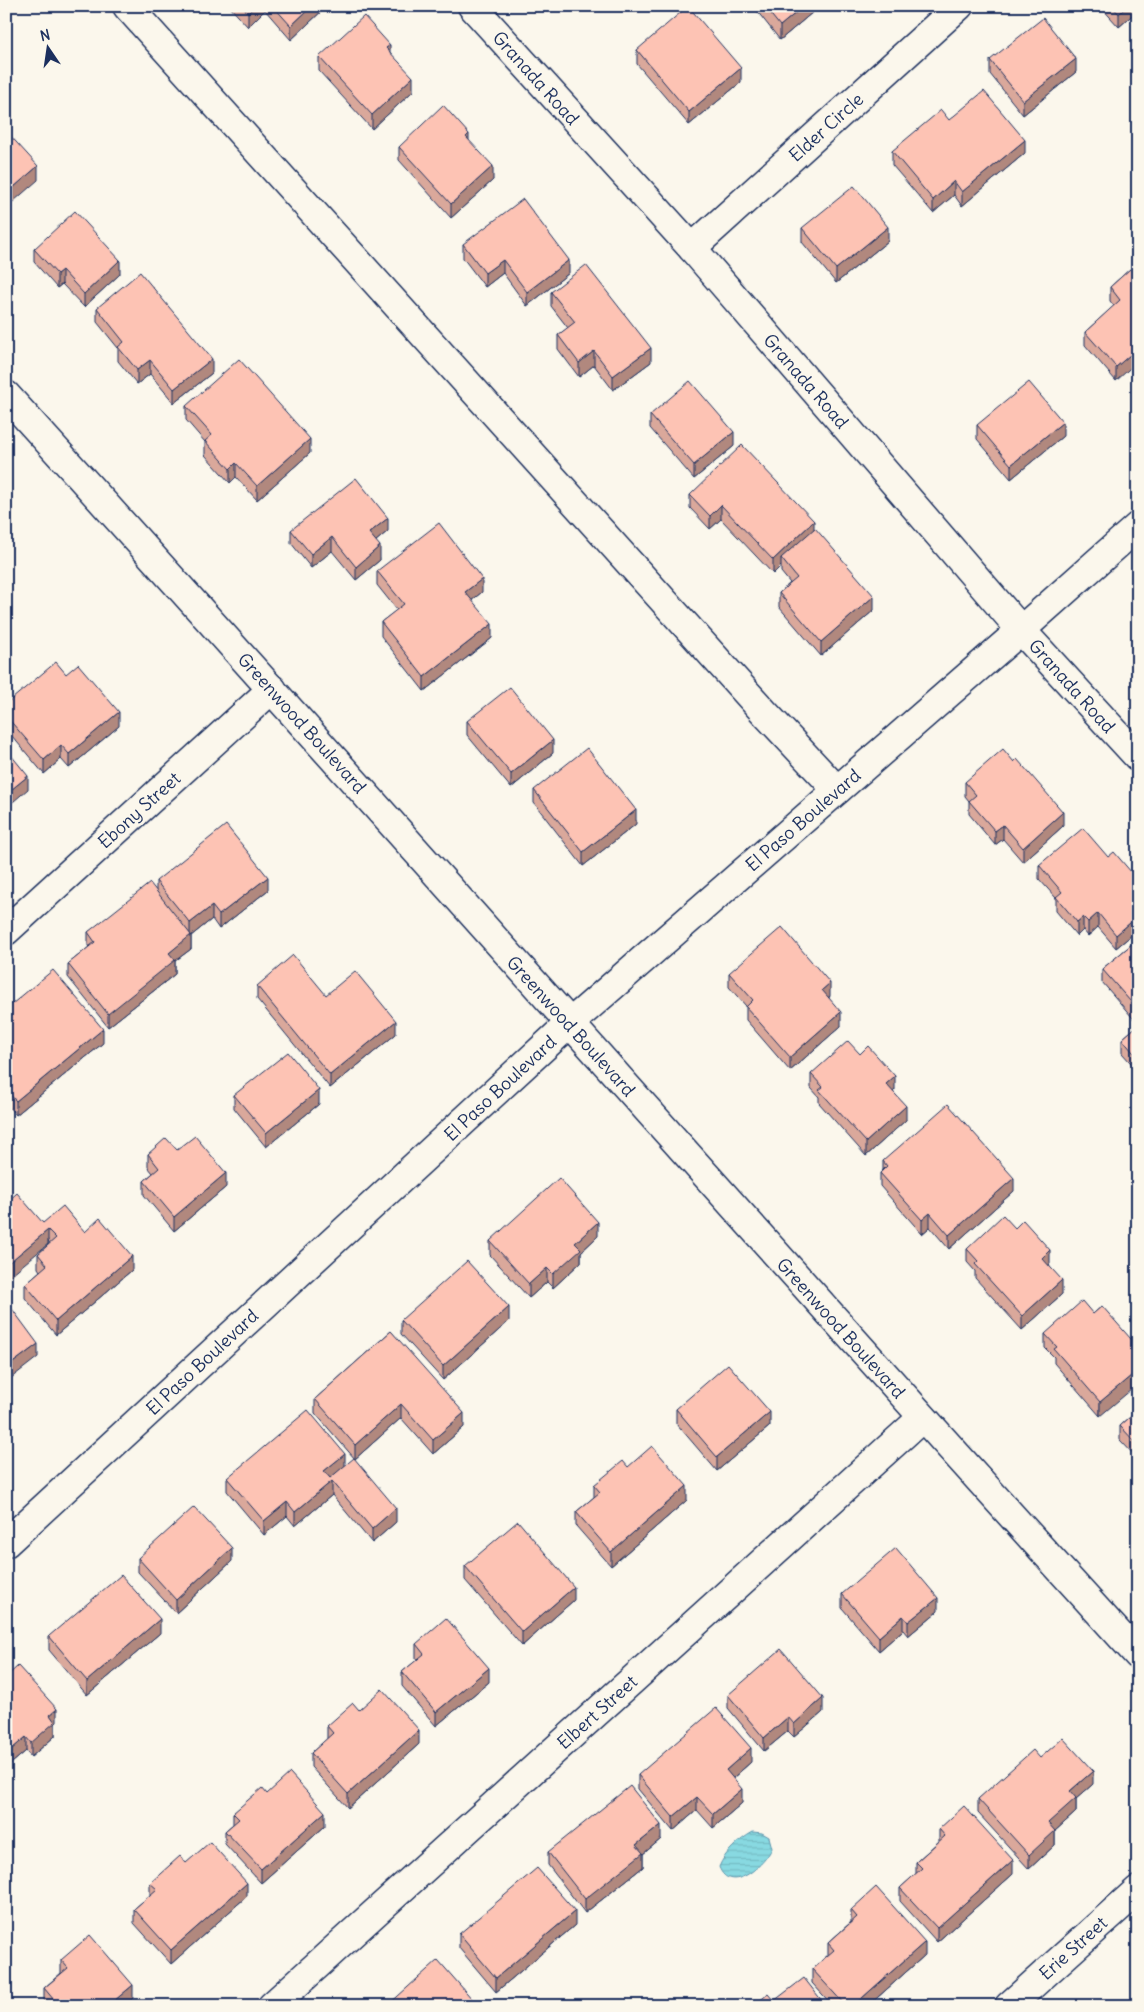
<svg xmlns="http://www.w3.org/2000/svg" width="1144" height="2012" font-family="Delius,sans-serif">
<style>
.water{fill:url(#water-rules);stroke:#5c95ad}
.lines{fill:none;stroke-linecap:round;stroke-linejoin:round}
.minor-casing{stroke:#1b2f5e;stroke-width:31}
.minor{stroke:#fbf7ec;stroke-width:28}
.wall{fill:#daa89b;stroke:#1b2f5e}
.shaded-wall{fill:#b1887e;stroke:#1b2f5e}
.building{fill:#fdc3b4;stroke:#1b2f5e}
.labels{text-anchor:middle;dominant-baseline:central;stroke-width:5;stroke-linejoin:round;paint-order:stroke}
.street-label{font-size:18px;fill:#1b2f5e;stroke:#fbf7ec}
</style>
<defs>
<pattern id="water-rules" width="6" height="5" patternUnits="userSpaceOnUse" patternTransform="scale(1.25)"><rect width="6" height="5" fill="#88d9e1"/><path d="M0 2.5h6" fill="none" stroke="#75bbc3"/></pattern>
</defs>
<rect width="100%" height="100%" fill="#fbf7ec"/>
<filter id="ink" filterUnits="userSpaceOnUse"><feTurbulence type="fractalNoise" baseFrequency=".02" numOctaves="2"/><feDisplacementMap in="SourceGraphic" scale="10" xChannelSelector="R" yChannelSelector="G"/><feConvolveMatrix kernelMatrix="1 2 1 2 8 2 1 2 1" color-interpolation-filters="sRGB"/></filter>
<g filter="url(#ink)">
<path class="water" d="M753 1832 762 1833 769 1837 772 1848C765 1865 730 1896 719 1867 725 1852 739 1840 753 1832Z"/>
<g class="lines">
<g class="minor-casing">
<g id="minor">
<polyline points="127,6 764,712 837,790"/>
<polyline points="472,6 692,248 1021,630 1138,757"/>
<polyline points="692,248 959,6"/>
<path d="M6 395C386 813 758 1238 1138 1655"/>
<polyline points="6,931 272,689"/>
<polyline points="6,1543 569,1024 1021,630 1138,526"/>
<polyline points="272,2006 922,1418"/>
<polyline points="1009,2006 1138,1890"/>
</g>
</g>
<use href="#minor" class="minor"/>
</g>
<g class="wall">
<polygon points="229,6 327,6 291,40 265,10 248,27"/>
<polygon points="753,6 820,6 780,40"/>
<polygon points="1100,6 1138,6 1138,10 1119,27"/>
<polygon points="637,50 741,82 689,125 637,64"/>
<polygon points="390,52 413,91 372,129 319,71 319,57"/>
<polygon points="990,60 1076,72 1023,115 990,74"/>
<polygon points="949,120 1025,153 962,206 954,195 933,213 892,165 892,151"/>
<polygon points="469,141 493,180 451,218 399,160 399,147"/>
<polygon points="802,228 888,241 836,283 802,242"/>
<polygon points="463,244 569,273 527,306 503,273 485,287 463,258"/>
<polygon points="34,249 120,274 84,307 62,284 57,288 34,262"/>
<polygon points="1130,269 1116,381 1085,345 1085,332 1114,306 1110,301 1110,287"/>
<polygon points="551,292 651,362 613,390 594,365 579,377 558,349 558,335 568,328 551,306"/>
<polygon points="97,308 212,373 174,403 150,374 137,384 118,361 118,348 97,322"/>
<polygon points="186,406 310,453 257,500 236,477 230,483 205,455 205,442 186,420"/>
<polygon points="650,415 734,446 694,479 650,428"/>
<polygon points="977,425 1063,436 1011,479 977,439"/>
<polygon points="690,495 814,529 874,610 821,656 779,607 779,593 790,583 781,572 781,566 773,574 721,519 710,529 690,508"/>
<polygon points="291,530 388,531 376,541 380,560 356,580 332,551 311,568 291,543"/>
<polygon points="377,571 482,592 472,600 492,638 424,691 381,636 381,622 397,610 377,585"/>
<polygon points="66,674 119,726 69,768 61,759 44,774 6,729 6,704"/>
<polygon points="467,721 553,753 511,788 467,735"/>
<polygon points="965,782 1063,826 1023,862 1003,839 995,845 969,814 969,801 965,796"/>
<polygon points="534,790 636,824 583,866 534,803"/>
<polygon points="1108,857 1138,880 1138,930 1116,948 1098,927 1088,936 1083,930 1077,936 1056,911 1056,898 1039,879 1039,865"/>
<polygon points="156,881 268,890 219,929 212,919 191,936 191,949 175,961 175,974 108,1027 68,977 68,964 89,947 88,946 88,932 156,892"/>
<polygon points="1138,939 1138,1024 1102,982 1102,969"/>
<polygon points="729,973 830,996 829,998 841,1026 790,1071 746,1020 746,1006 729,987"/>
<polygon points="257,986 326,995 396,1034 330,1088 257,999"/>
<polygon points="6,1009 103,1043 16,1115 6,1104"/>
<polygon points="1138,1025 1138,1071 1122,1053 1122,1039"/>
<polygon points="811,1074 895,1090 893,1091 906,1120 866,1156 819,1103 819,1097 811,1088"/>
<polygon points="234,1095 319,1104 266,1147 234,1108"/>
<polygon points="177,1150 226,1187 174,1231 144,1195 144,1181 153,1173 148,1167 148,1154"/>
<polygon points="883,1161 1014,1191 949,1249 930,1227 922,1234 880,1186 880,1173 883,1170"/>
<polygon points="43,1223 85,1232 132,1270 56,1335 25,1298 25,1284 40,1271 38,1268 38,1254 49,1244"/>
<polygon points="1015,1228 1050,1264 1049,1265 1062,1294 1022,1330 975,1278 975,1271 967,1262 967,1249"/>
<polygon points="598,1236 581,1252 581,1262 553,1288 547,1282 529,1298 490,1255 490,1241"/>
<polygon points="1102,1306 1100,1416 1054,1363 1054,1357 1045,1348 1045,1334 1093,1314"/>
<polygon points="401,1320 509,1321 443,1380 401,1334"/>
<polygon points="391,1331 464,1427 433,1454 401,1418 355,1459 315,1413 315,1399"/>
<polygon points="676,1409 770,1426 717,1471 676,1423"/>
<polygon points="1138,1410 1138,1459 1120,1440 1120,1426"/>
<polygon points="345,1466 396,1522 372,1543 332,1495 295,1526 287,1516 264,1535 227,1491 227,1478"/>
<polygon points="628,1467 687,1500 611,1566 576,1526 576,1512 594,1497 594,1485"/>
<polygon points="138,1558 232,1561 176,1613 138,1572"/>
<polygon points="465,1566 574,1600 522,1646 465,1580"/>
<polygon points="842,1594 938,1611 908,1636 903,1630 879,1651 842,1608"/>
<polygon points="160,1633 87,1695 49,1650 49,1636"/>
<polygon points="416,1644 489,1682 436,1726 402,1686 402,1672 417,1660 416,1658"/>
<polygon points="6,1677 57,1722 55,1724 55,1736 31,1757 26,1751 6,1768"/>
<polygon points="728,1695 823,1712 794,1737 788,1731 764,1751 728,1708"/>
<polygon points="359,1710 419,1744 348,1808 311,1767 311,1753 327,1739 327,1726"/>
<polygon points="1040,1758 1093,1784 1076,1799 1076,1812 1055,1831 1055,1845 1029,1869 978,1813 978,1799"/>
<polygon points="751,1762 733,1778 742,1803 713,1828 697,1810 673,1831 638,1789 638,1775"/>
<polygon points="267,1794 325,1826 261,1883 225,1844 225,1831 233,1824 233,1813"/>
<polygon points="939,1829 1013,1874 937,1942 900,1901 900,1888 916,1874 916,1862 939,1841"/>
<polygon points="661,1839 643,1854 643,1867 585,1913 548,1865 548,1852"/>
<polygon points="186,1863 247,1896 171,1964 134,1923 134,1909 150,1895 150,1883"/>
<polygon points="851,1910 925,1955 868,2006 833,2006 812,1983 812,1969 828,1955 828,1943 851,1922"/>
<polygon points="575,1925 496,1992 459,1948 459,1934"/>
<polygon points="61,1960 133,1998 124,2006 47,2006 44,2002 44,1988 61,1973"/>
</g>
<g class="shaded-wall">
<polygon points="255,6 265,6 265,10 248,27 248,13"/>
<polygon points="312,6 327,6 291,40 291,26"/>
<polygon points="804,6 820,6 780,40 780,26"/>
<polygon points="1127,6 1138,6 1138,10 1119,27 1119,14"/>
<polygon points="390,45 390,58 386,48"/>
<polygon points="1076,59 1076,72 1023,115 1023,101"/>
<polygon points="741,68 741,82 689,125 689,112"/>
<polygon points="413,77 413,91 372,129 372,115"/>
<polygon points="469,134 469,148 466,137"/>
<polygon points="1025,140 1025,153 962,206 962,192"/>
<polygon points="38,166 38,180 6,208 6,194"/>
<polygon points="493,166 493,180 451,218 451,204"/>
<polygon points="954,181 954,195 933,213 933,200"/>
<polygon points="888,227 888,241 836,283 836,269"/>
<polygon points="120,260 120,274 84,307 84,294"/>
<polygon points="503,260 503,273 485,287 485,273"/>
<polygon points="569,260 569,273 527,306 527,292"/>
<polygon points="62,270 62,284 57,288 57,274"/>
<polygon points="651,348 651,362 613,390 613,376"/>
<polygon points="1138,348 1138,361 1116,381 1116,367"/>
<polygon points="594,351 594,365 579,377 579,363"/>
<polygon points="212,359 212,373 174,403 174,389"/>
<polygon points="150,360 150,374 137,384 137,370"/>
<polygon points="1063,422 1063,436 1011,479 1011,465"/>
<polygon points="734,432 734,446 694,479 694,465"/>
<polygon points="310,439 310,453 257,500 257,486"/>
<polygon points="236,463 236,477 230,483 230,469"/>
<polygon points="721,505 721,519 710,529 710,516"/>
<polygon points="388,518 388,531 369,547 369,533"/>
<polygon points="814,521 814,535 781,558 781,566 773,574 773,560"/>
<polygon points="332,537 332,551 311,568 311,554"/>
<polygon points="380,546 380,560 356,580 356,567"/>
<polygon points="482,579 482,592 465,606 465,592"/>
<polygon points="874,596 874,610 821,656 821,642"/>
<polygon points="492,624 492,638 424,691 424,677"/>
<polygon points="119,712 119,726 69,768 69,754"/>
<polygon points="553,740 553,753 511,788 511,774"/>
<polygon points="61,745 61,759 44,774 44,760"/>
<polygon points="28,776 28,789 6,808 6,794"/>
<polygon points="636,810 636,824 583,866 583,852"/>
<polygon points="1063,812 1063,826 1023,862 1023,848"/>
<polygon points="1003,825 1003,839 995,845 995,831"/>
<polygon points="268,877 268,890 219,929 219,915"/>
<polygon points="212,906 212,919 191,936 191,949 175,961 175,974 108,1027 108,1014 169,953 190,935 190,923"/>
<polygon points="1098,913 1098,927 1088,936 1088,922"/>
<polygon points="1138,916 1138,930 1116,948 1116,935"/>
<polygon points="1083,917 1083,930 1077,936 1077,922"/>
<polygon points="830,983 830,996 822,1003 822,990"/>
<polygon points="841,1012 841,1026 790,1071 790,1057"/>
<polygon points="396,1021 396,1034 330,1088 330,1075"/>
<polygon points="103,1029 103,1043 16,1115 16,1101"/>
<polygon points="895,1076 895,1090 886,1098 886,1084"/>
<polygon points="319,1090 319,1104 266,1147 266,1133"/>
<polygon points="906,1106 906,1120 866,1156 866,1142"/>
<polygon points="226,1173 226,1187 174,1231 174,1217"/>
<polygon points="1014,1178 1014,1191 949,1249 949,1235"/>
<polygon points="930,1213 930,1227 922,1234 922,1220"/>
<polygon points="598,1222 598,1236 581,1252 581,1262 553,1288 553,1274 575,1243"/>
<polygon points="48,1230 48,1244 6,1279 6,1265"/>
<polygon points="1050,1250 1050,1264 1042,1271 1042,1258"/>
<polygon points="132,1256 132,1270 56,1335 56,1321"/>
<polygon points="547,1268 547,1282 529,1298 529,1284"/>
<polygon points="1062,1280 1062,1294 1022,1330 1022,1316"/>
<polygon points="509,1307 509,1321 443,1380 443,1366"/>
<polygon points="38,1344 38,1357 6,1382 6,1368"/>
<polygon points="1138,1370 1138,1384 1100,1416 1100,1402"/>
<polygon points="401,1404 401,1418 355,1459 355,1445"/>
<polygon points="770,1412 770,1426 717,1471 717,1457"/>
<polygon points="464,1413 464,1427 433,1454 433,1440"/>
<polygon points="345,1454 345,1468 324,1485 324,1471"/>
<polygon points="332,1481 332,1495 295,1526 295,1512"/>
<polygon points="687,1486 687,1500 611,1566 611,1552"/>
<polygon points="287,1502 287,1516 264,1535 264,1521"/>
<polygon points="396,1508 396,1522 372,1543 372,1529"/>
<polygon points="232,1548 232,1561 176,1613 176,1600"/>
<polygon points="574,1587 574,1600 522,1646 522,1632"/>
<polygon points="938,1598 938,1611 908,1636 908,1622"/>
<polygon points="903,1616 903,1630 879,1651 879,1637"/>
<polygon points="160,1619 160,1633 87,1695 87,1681"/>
<polygon points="489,1668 489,1682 436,1726 436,1712"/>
<polygon points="823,1698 823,1712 794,1737 794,1724"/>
<polygon points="57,1709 57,1722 55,1724 55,1736 31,1757 31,1743 50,1715"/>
<polygon points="788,1717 788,1731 764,1751 764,1738"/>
<polygon points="419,1730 419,1744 348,1808 348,1794"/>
<polygon points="26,1737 26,1751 6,1768 6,1754"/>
<polygon points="751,1748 751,1762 726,1784 726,1770"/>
<polygon points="1093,1771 1093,1784 1076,1799 1076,1812 1055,1831 1055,1845 1029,1869 1029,1855 1048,1823 1070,1791"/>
<polygon points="742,1789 742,1803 713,1828 713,1814"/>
<polygon points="697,1797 697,1810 673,1831 673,1817"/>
<polygon points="325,1812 325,1826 261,1883 261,1869"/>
<polygon points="661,1825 661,1839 643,1854 643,1867 585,1913 585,1899 636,1845"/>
<polygon points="1013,1860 1013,1874 937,1942 937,1928"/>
<polygon points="247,1883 247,1896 171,1964 171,1950"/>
<polygon points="575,1911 575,1925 496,1992 496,1978"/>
<polygon points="925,1942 925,1955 868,2006 853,2006"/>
<polygon points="133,1985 133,1998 124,2006 108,2006"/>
<polygon points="473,2000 473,2006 466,2006"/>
</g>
<g class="building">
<polygon points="242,6 255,6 248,13"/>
<polygon points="273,6 312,6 291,26"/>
<polygon points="688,6 741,68 689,112 637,50"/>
<polygon points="764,6 804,6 780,26"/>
<polygon points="1112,6 1127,6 1119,14"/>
<polygon points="364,16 390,45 386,48 413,77 372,115 319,57"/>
<polygon points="1043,18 1076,59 1023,101 990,60"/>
<polygon points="984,91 1025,140 962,192 954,181 933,200 892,151 941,110 949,120"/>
<polygon points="443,105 469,134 466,137 493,166 451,204 399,147"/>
<polygon points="6,131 38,166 6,194"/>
<polygon points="854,186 888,227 836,269 802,228"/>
<polygon points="523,199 569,260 527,292 503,260 485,273 463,244"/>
<polygon points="75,211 120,260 84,294 62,270 57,274 34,249"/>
<polygon points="586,265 651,348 613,376 594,351 579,363 558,335 575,322 551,292"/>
<polygon points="1130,269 1138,277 1138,348 1116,367 1085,332 1120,300 1110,287"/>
<polygon points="140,272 212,359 174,389 150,360 137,370 118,347 124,342 97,308"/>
<polygon points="239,359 310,439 257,486 236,463 230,469 205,441 212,435 186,406"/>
<polygon points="690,381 734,432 694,465 650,415"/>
<polygon points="1029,382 1063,422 1011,465 977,425"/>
<polygon points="742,445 814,521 773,560 721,505 710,516 690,495"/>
<polygon points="356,478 388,518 369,533 380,546 356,567 332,537 311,554 291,530"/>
<polygon points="439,523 482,579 465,592 492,624 424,677 381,622 404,604 377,571"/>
<polygon points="815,528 874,596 821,642 779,593 797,578 781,558"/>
<polygon points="56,662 66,674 78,664 119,712 69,754 61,745 44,760 6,716 6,704"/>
<polygon points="510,687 553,740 511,774 467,721"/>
<polygon points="587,748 636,810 583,852 534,790"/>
<polygon points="6,749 28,776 6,794"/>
<polygon points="1003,749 1014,762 1017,759 1063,812 1023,848 1003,825 995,831 969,801 976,795 965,782"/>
<polygon points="226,825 268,877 219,915 212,906 190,923 156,881"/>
<polygon points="1083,828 1108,857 1114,852 1138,880 1138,916 1116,935 1098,913 1088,922 1083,917 1077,922 1056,897 1062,892 1039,865"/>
<polygon points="150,883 191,935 169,953 175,960 108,1014 68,964 95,942 88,932"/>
<polygon points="782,927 830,983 822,990 841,1012 790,1057 746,1007 753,1000 729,973"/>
<polygon points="1138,939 1138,1010 1102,969"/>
<polygon points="293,955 326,995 355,971 396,1021 330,1075 257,986"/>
<polygon points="53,970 103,1029 16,1101 6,1090 6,1009"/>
<polygon points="1138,1025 1138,1058 1122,1039"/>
<polygon points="848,1041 860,1054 868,1046 895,1076 886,1084 906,1106 866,1142 819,1090 823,1087 811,1074"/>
<polygon points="288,1052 319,1090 266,1133 234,1095"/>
<polygon points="948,1104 1014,1178 949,1235 930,1213 922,1220 880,1173 887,1166 883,1161"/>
<polygon points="195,1136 226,1173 174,1217 144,1181 159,1168 148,1154 166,1138 177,1150"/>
<polygon points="559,1178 598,1222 575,1243 581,1249 553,1274 547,1268 529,1284 490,1241"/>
<polygon points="17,1193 43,1223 63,1206 85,1232 100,1218 132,1256 56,1321 25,1284 47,1265 38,1254 56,1238 48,1230 6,1265 6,1203"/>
<polygon points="1003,1215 1015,1228 1023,1220 1050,1250 1042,1258 1062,1280 1022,1316 975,1264 978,1261 967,1249"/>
<polygon points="467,1261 509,1307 443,1366 401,1320"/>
<polygon points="1082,1301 1093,1314 1102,1306 1138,1347 1138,1370 1100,1402 1054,1349 1057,1347 1045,1334"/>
<polygon points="7,1302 38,1344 6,1368 6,1303"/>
<polygon points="391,1331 464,1413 433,1440 401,1404 355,1445 315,1399"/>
<polygon points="728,1364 770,1412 717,1457 676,1409"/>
<polygon points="308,1410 345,1454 324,1471 330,1478 354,1458 396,1508 372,1529 332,1481 295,1512 287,1502 264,1521 227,1478"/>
<polygon points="1138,1410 1138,1445 1120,1426"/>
<polygon points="652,1446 687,1486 611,1552 576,1512 600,1492 594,1485 623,1461 628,1467"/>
<polygon points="194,1507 232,1548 176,1600 138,1558"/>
<polygon points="518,1521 574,1587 522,1632 465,1566"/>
<polygon points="896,1548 938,1598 908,1622 903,1616 879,1637 842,1594"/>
<polygon points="121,1575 160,1619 87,1681 49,1636"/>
<polygon points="446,1618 489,1668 436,1712 402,1672 424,1654 416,1644"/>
<polygon points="781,1649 823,1698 794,1724 788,1717 764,1738 728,1695"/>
<polygon points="18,1666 57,1709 50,1715 55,1722 31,1743 26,1737 6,1754 6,1677"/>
<polygon points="382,1689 419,1730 348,1794 311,1753 333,1733 327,1726 353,1703 359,1710"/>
<polygon points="716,1708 751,1748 726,1770 742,1789 713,1814 697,1797 673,1817 638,1775"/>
<polygon points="1063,1738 1093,1771 1070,1791 1076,1798 1048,1823 1055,1831 1029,1855 978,1799 1033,1750 1040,1758"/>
<polygon points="290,1773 325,1812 261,1869 225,1831 239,1819 233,1813 262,1788 267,1794"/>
<polygon points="630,1786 661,1825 636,1845 643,1853 585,1899 548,1852"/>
<polygon points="964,1806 1013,1860 937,1928 900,1888 922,1868 916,1862 945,1836 939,1829"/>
<polygon points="210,1842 247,1883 171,1950 134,1909 157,1889 150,1883 180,1856 186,1863"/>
<polygon points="537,1868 575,1911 496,1978 459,1934"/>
<polygon points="876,1887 925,1942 853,2006 846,2006 812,1969 834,1950 828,1943 857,1917 851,1910"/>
<polygon points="90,1935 133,1985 108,2006 59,2006 44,1988 68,1968 61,1960"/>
<polygon points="438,1960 473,2000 466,2006 387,2006"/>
<polygon points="804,1978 826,2006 753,2006 768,1994 774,2001"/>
<polygon points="1138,1993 1138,2006 1123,2006"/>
</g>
</g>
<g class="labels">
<g class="street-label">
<text transform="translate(536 78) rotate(48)">Granada Road</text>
<text transform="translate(826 127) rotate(-42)">Elder Circle</text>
<text transform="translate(806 381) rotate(49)">Granada Road</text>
<text transform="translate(1072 686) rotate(48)">Granada Road</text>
<text transform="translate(302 723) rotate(48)">Greenwood Boulevard</text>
<text transform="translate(139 810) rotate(-42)">Ebony Street</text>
<text transform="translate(803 820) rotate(-41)">El Paso Boulevard</text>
<text transform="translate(571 1026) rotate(48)">Greenwood Boulevard</text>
<text transform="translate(500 1088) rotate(-43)">El Paso Boulevard</text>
<text transform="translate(841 1328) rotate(48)">Greenwood Boulevard</text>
<text transform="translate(202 1362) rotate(-43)">El Paso Boulevard</text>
<text transform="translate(597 1712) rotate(-42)">Elbert Street</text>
<text transform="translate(1073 1948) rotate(-42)">Erie Street</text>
</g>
</g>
<rect width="1144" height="2012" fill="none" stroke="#fbf7ec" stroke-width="25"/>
<rect x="12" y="12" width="1119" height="1987" fill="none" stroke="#1b2f5e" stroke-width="2" filter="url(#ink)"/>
<g transform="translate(48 48) rotate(347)" stroke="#fbf7ec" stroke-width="4" paint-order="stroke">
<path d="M0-4L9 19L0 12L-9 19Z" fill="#1b2f5e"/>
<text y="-8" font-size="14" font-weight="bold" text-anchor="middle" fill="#1b2f5e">N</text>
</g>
</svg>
